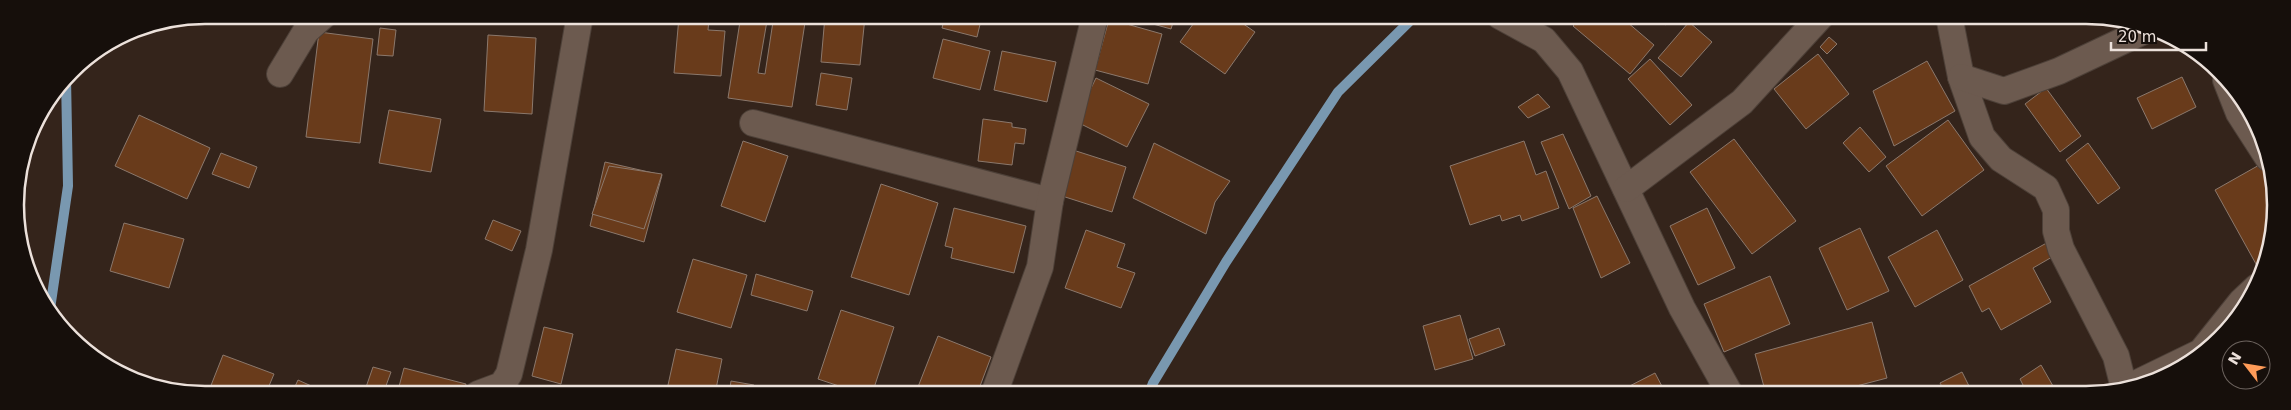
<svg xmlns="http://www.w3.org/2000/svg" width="2291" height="410" font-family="'DejaVu Sans',sans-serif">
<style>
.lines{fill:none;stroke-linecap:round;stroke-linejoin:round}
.stream{stroke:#7998b0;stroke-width:10}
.building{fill:#693b1b;stroke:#8b786c}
.street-casing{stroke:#4d4038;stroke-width:28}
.street{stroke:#6c5a4f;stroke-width:26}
.rim{fill:none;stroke:#ece1db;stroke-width:2.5}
</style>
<rect width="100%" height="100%" fill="#34241b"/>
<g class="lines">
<g class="stream">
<polyline points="50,309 68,186 66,77"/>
<polyline points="1149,394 1153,383 1226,262 1338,92 1415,16"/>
</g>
</g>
<g class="building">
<polygon points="741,15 768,15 758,73 765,74 774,15 806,16 792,107 728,98"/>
<polygon points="825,16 865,17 860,65 821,62"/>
<polygon points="945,16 982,16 977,37 942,28"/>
<polygon points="1124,16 1175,16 1171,29"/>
<polygon points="1199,16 1232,16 1255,32 1225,74 1180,42"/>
<polygon points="1582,16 1620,16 1654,45 1630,74 1573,26"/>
<polygon points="1654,16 1673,16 1666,25"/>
<polygon points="679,17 709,19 708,30 725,31 721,76 674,73"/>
<polygon points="1109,19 1162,34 1148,84 1095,70"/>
<polygon points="1689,22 1712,42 1681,77 1658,58"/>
<polygon points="380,28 396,30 393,56 377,55"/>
<polygon points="319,32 373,39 360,143 306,137"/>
<polygon points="488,35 536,38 532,114 484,111"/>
<polygon points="1829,37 1837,44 1827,54 1820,47"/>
<polygon points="943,39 990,51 980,90 933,78"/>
<polygon points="1002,51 1056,62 1047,102 994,90"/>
<polygon points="1818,54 1849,94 1806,129 1774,89"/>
<polygon points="1650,59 1692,105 1670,125 1628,79"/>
<polygon points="1927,61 1955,111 1894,146 1873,91"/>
<polygon points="821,73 852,78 847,110 816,105"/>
<polygon points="2182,77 2196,107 2152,129 2137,98"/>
<polygon points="1096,78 1149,104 1127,147 1075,121"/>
<polygon points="2046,88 2081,136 2060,152 2025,104"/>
<polygon points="1538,94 1550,107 1528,118 1518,107"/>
<polygon points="389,110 441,119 431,172 379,163"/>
<polygon points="139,115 210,148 187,199 115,166"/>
<polygon points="983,119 1012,123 1012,127 1026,129 1024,144 1015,143 1012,165 978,161"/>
<polygon points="1948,120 1984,170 1922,216 1886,166"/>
<polygon points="1860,127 1886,157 1869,172 1843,143"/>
<polygon points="1563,134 1591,196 1569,209 1541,142"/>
<polygon points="1734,139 1796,221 1752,254 1690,172"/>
<polygon points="743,141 788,156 765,222 721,206"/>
<polygon points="1524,141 1536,175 1546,171 1559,208 1522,221 1520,215 1502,221 1500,215 1470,225 1450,166"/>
<polygon points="1154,143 1230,181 1215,202 1206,234 1133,198"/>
<polygon points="2088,143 2120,188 2098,204 2066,160"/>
<polygon points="1073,150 1126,167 1112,212 1059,195"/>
<polygon points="221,153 257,167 249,188 212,174"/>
<polygon points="605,162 662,175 644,242 590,226"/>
<polygon points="2261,164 2271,181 2274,230 2261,273 2215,190"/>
<polygon points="609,166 662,174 644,229 592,214"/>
<polygon points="881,184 938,203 909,295 851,277"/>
<polygon points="1597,196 1630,263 1601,278 1573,208"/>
<polygon points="954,208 1026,226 1014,273 951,258 953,248 945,246"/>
<polygon points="1707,208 1735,268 1698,285 1670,226"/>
<polygon points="493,220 521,231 512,251 485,239"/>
<polygon points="124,223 184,239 169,288 110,271"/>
<polygon points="1860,228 1889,291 1847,310 1819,248"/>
<polygon points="1086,230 1125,244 1117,267 1135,273 1121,308 1065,288"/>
<polygon points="1937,230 1963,280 1915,307 1888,257"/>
<polygon points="2052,240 2059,253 2033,268 2051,302 2001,330 1989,308 1982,312 1969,286"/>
<polygon points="693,259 747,275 731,328 677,312"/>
<polygon points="756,274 813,291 807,311 751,295"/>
<polygon points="1770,276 1790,324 1724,352 1704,304"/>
<polygon points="841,310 894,327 872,394 863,394 818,379"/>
<polygon points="1460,315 1473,359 1435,370 1423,326"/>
<polygon points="1872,322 1887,378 1826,394 1766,394 1755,354"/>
<polygon points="544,327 573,334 561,384 532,376"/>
<polygon points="1499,328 1505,345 1475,356 1469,339"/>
<polygon points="938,336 991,357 977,394 921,394 916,392"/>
<polygon points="676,349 722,359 715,394 666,394"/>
<polygon points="223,355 274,374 266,393 208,393"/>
<polygon points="2041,365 2057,393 2028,395 2020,379"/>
<polygon points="373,367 391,372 383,394 365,390"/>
<polygon points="404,368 466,384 463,394 397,394"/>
<polygon points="1962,372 1973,394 1946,394 1940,383"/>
<polygon points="1655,373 1665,392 1660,394 1614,394"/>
<polygon points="298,380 327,393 292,393"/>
<polygon points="731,381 754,385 752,394 729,394"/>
<polygon points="504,385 524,391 524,394 502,394"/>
</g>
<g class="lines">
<g class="street-casing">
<g id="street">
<polyline points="1500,16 1544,40 1570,71 1682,308 1730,394"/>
<polyline points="1949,16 1961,77 1982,137 2001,159 2046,188 2056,210 2056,231 2061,249 2116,356 2124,388"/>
<polyline points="280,74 306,31 324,15"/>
<polyline points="1961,77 2004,91 2059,71 2148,29"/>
<polyline points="2226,80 2239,113 2268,158"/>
<polyline points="753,123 1050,201"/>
<polyline points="1626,189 1742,102 1821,16"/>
<polyline points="2131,386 2201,352 2241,302 2257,287"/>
<polyline points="478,394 502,385 509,374 539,250 580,15"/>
<polyline points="994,394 1040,267 1050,201 1095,16"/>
</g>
</g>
<use href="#street" class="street"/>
</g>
<path d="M0 0H2291V410H0ZM205 24H2086A181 181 0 0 1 2267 205V205A181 181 0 0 1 2086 386H205A181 181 0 0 1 24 205V205A181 181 0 0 1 205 24Z" fill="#160f0b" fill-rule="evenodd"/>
<path class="rim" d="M205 24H2086A181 181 0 0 1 2267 205V205A181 181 0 0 1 2086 386H205A181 181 0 0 1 24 205V205A181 181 0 0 1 205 24Z"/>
<g transform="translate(2246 365) rotate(301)"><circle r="24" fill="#160f0b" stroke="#6c635e"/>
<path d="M0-4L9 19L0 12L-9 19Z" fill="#fe9b58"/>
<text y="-8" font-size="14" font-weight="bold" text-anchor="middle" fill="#ece1db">N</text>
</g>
<path d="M2111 42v8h95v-8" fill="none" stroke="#ece1db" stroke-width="2.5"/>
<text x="2118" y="42" font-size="15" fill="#ece1db" stroke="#160f0b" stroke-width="4" paint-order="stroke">20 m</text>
</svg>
